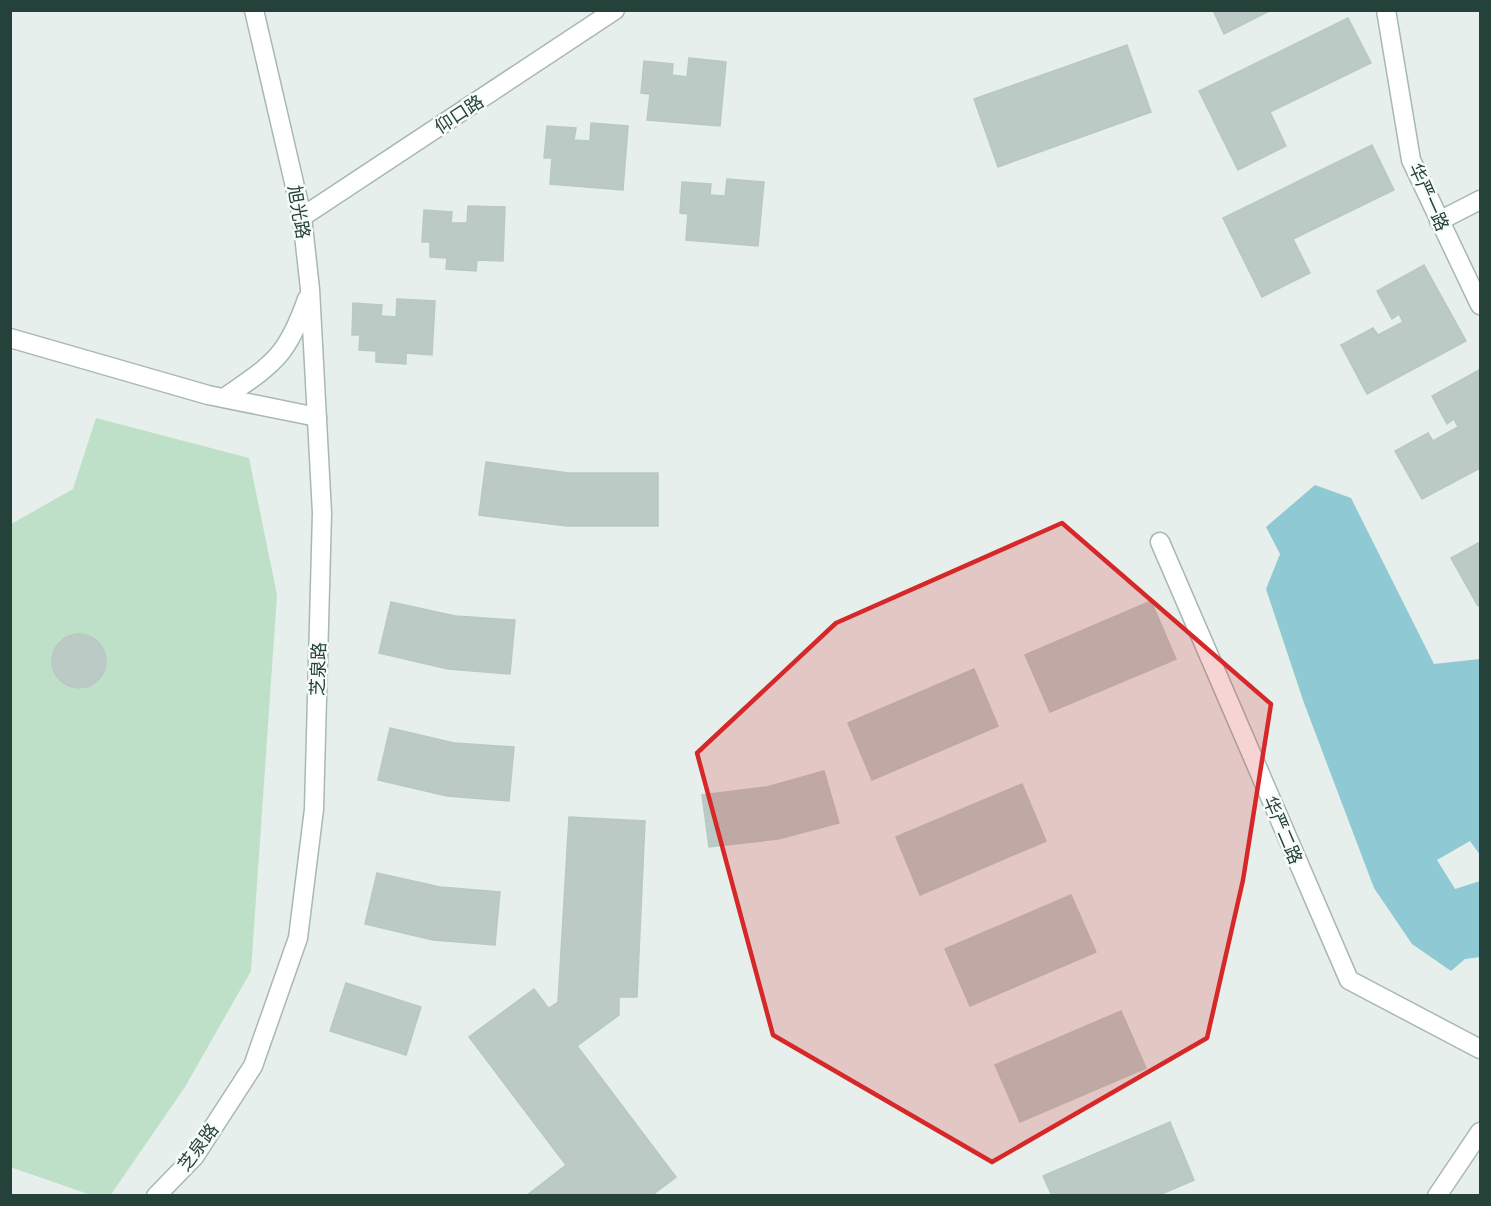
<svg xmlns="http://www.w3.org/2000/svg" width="1491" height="1206" font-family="Roboto,'Noto Sans SC',sans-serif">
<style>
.green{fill:#bfe0c8}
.water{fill:#8ec9d4}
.building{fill:#bbcac4;stroke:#b8c9c2;stroke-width:1.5}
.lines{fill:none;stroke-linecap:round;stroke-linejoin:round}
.street-casing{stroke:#a8b8b2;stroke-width:21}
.street{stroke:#fff;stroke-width:18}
.marked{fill:#d62828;fill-opacity:0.2;stroke:#d62828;stroke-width:4.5;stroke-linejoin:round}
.labels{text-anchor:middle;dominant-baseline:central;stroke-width:5;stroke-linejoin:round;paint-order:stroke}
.street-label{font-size:18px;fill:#24423a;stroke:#f7fbf9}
</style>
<rect width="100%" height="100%" fill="#e6efeb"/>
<polygon class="green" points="96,418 249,458 277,595 251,971 185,1087 110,1196 91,1195 10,1167 11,524 73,489"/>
<polygon class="water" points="1315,485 1351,498 1434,664 1480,659 1480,855 1470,841 1437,860 1455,889 1480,881 1480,957 1465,959 1451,971 1412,944 1374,888 1304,703 1266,589 1280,554 1266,527"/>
<g class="building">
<polygon points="1213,10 1271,10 1224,34"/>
<polygon points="1348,18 1371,63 1270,112 1286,146 1238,170 1199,91"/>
<polygon points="1127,45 1151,112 998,167 974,99"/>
<polygon points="689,58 726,62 720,126 647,120 650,94 641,93 644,61 673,64 672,75 687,77"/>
<polygon points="591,123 628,126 623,190 550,184 552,158 544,158 547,126 576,128 574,140 590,141"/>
<polygon points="1372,145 1394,190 1293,239 1310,273 1262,297 1223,218"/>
<polygon points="727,179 764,182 758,246 686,240 688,214 680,213 682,182 711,184 710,195 725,196"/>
<polygon points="468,206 505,207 503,261 477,260 476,271 446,269 447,258 430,257 430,242 422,242 424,210 452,212 451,223 467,223"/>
<polygon points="1424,265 1466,341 1367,394 1341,345 1373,328 1378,335 1403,322 1399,314 1392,319 1377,291"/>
<polygon points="397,299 435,301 432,355 406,353 406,364 376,362 376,351 359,350 360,335 352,335 353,303 382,305 381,316 396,317"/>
<polygon points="1479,370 1480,468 1422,499 1395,451 1428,433 1433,441 1458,427 1454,419 1447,424 1432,396"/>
<polygon points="486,462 569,473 658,473 658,526 567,526 479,515"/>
<polygon points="1480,542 1480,605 1478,606 1451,558"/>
<polygon points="1151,601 1176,659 1050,712 1025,655"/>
<polygon points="391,602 455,616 515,620 510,674 448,669 379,653"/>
<circle cx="79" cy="661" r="27"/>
<polygon points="974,669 998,726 872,780 848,723"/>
<polygon points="390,728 454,743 514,747 509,801 447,796 378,780"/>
<polygon points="824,771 839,823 778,839 709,847 702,795 767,787"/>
<polygon points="1022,784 1046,841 920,895 896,837"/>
<polygon points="569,817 645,821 637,997 619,997 619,1015 577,1046 548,1009 558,1002"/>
<polygon points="377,873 440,887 500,892 495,945 433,940 365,924"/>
<polygon points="1071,895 1096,952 970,1006 945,949"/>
<polygon points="346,983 421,1007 406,1055 330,1031"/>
<polygon points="534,989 676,1177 651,1196 526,1196 566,1165 469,1037"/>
<polygon points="1121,1011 1146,1068 1020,1122 995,1065"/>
<polygon points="1170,1122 1194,1180 1157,1196 1052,1196 1043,1176"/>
</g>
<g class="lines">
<g class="street-casing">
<g id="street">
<polyline points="1386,10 1411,160 1480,305"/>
<polyline points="302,217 615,10"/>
<polyline points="1439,221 1480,200"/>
<polyline points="10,338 208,395 317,417"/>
<path d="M224 398C273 364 287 357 307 299"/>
<polyline points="1160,542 1349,980 1480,1049"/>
<polyline points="156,1196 194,1157 253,1066 298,938 314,809 322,513 310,289 302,217 254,10"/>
<polyline points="1437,1196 1480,1132"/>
</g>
</g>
<use href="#street" class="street"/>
</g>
<path class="marked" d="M1062 523 1271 704 1243 880 1207 1038 992 1162 773 1035 697 753 836 623Z"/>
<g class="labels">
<g class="street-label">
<text transform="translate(459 114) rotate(-33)">仰口路</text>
<text transform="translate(1429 197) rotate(66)">华严一路</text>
<text transform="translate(299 212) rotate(80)">旭光路</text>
<text transform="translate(318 669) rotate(-88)">芝泉路</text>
<text transform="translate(1283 830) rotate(67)">华严二路</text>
<text transform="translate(198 1147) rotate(-53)">芝泉路</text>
</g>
</g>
<rect width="1491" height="1206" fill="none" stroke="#24423a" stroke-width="24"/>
</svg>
